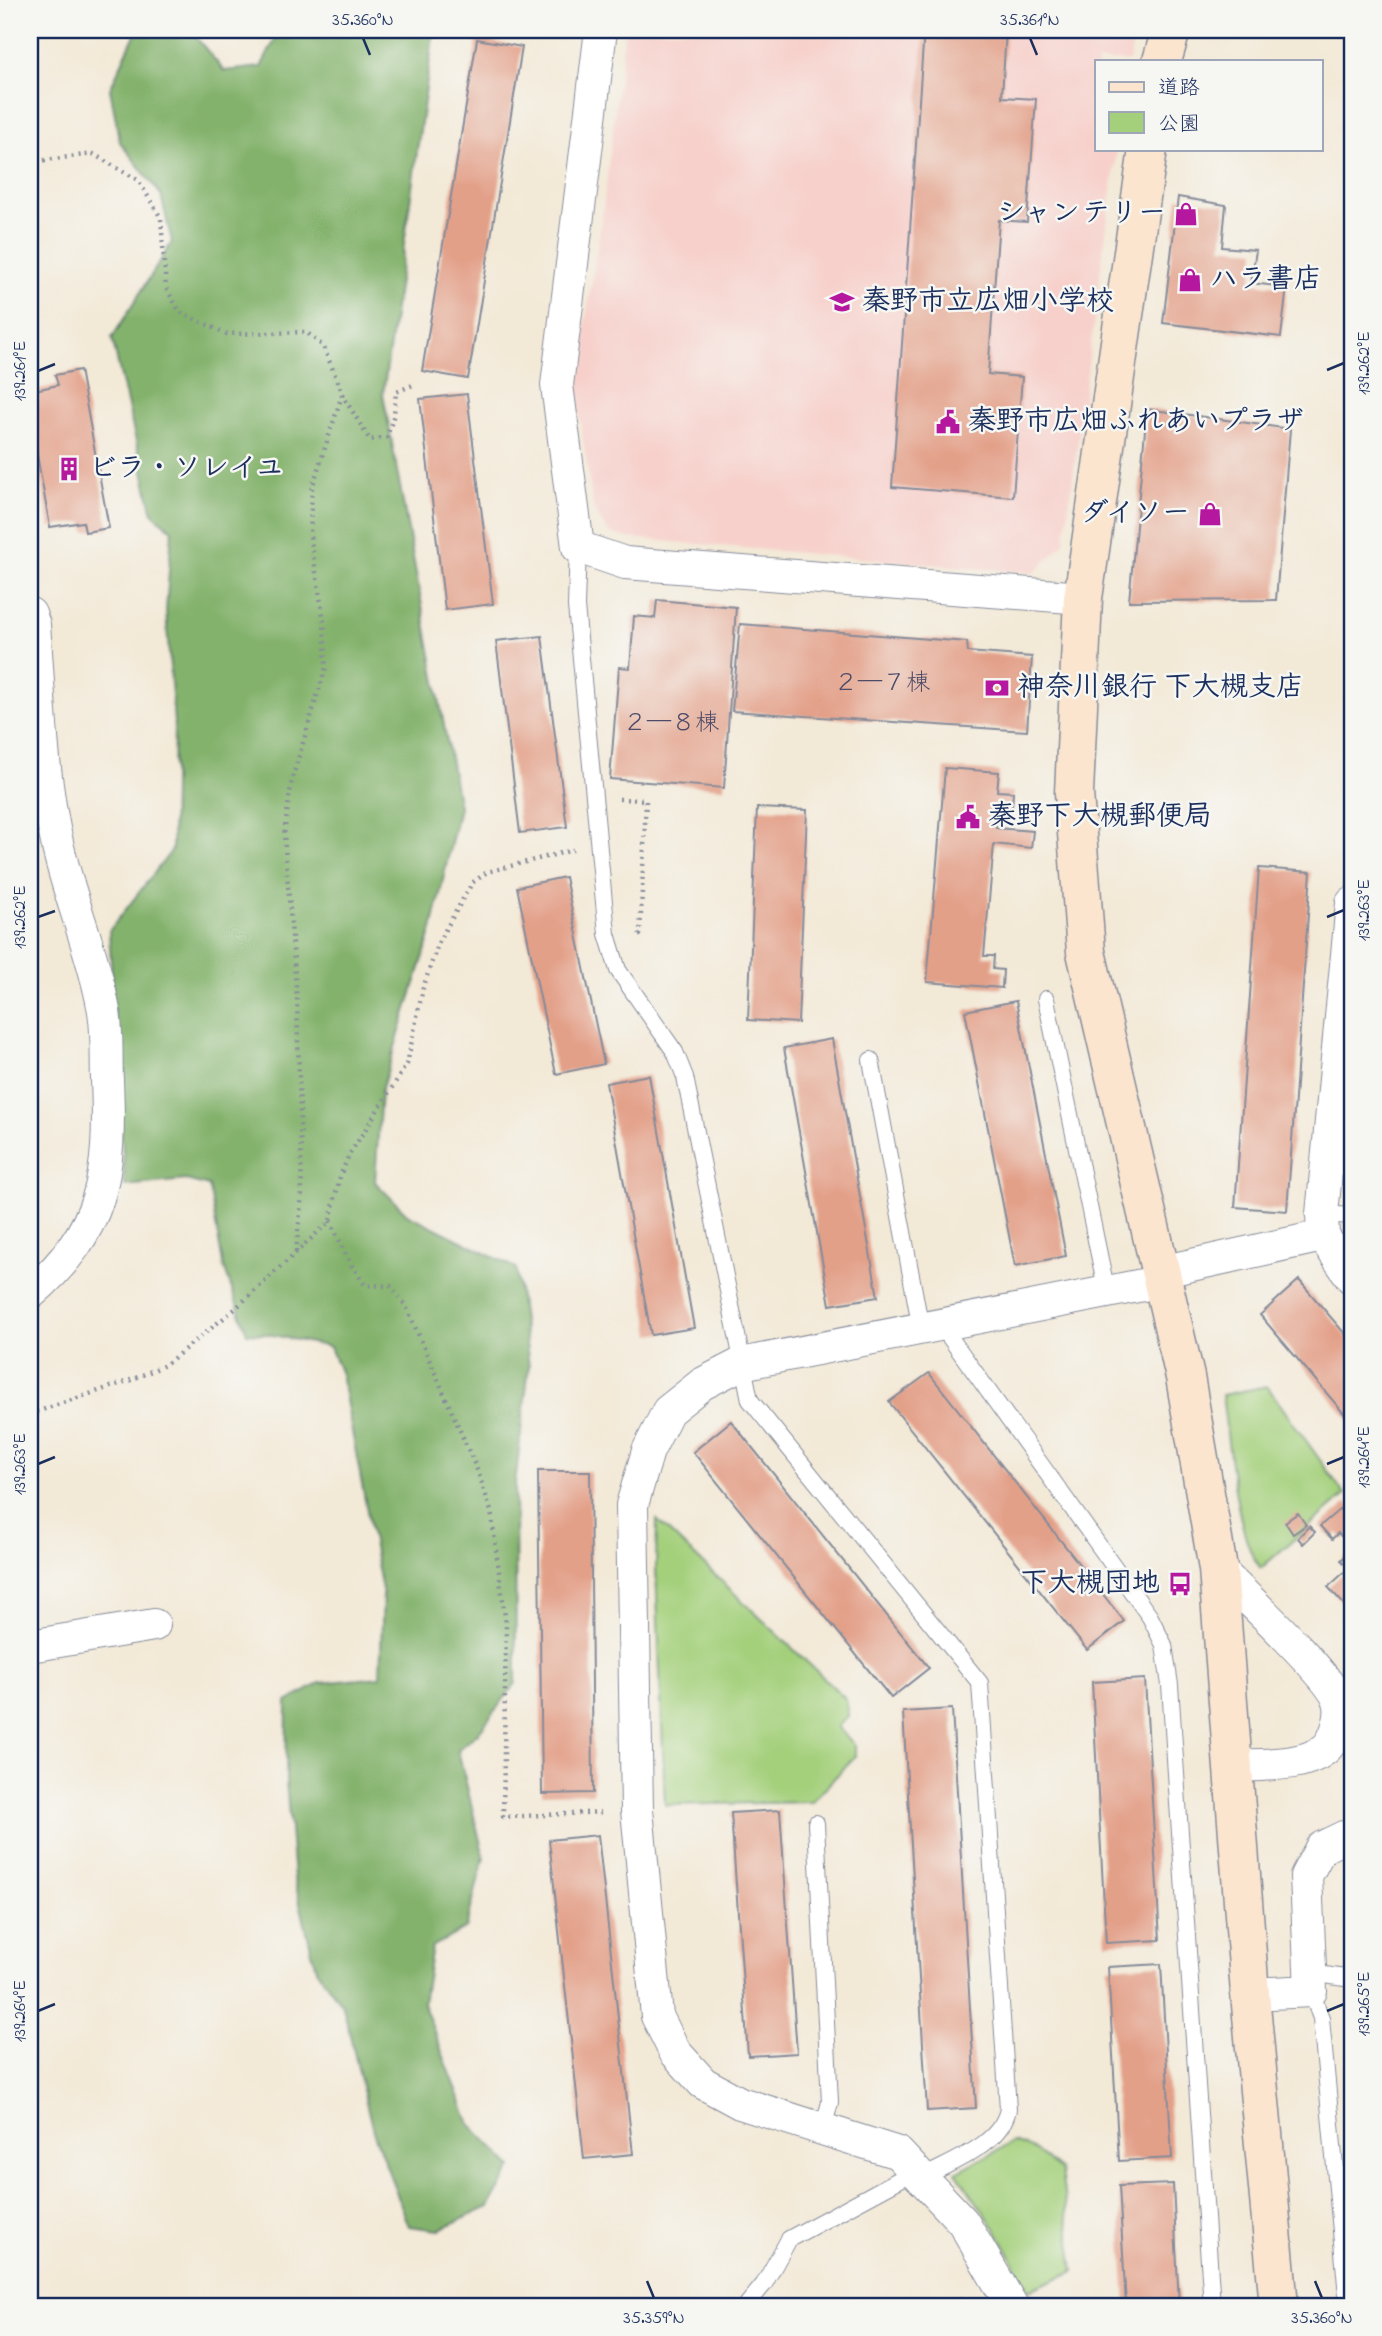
<svg xmlns="http://www.w3.org/2000/svg" width="1382" height="2336" font-family="'Indie Flower','Klee One',sans-serif">
<style>
.built{fill:#f7d0cb}
.green{fill:#a4d07c;stroke:#60806d;stroke-width:2}
.forest{fill:#83b26c;stroke:#4f7065;stroke-width:2}
.building{fill:#e3a089}
.lines{fill:none;stroke-linecap:round;stroke-linejoin:round}
.lane-casing{stroke:#878c9a;stroke-width:18}
.street-casing{stroke:#878c9a;stroke-width:34}
.secondary-casing{stroke:#878c9a;stroke-width:41}
.path{stroke:#878c9a;stroke-width:4.5;stroke-dasharray:2 5;stroke-linecap:butt}
.lane{stroke:#fff;stroke-width:16}
.street{stroke:#fff;stroke-width:32}
.secondary{stroke:#fce5cf;stroke-width:38}
.ticks{fill:none;stroke:#1b2f5e;stroke-width:2.5}
.labels{text-anchor:middle;dominant-baseline:central;stroke-width:5;stroke-linejoin:round;paint-order:stroke}
.number-label{font-size:24px;fill:#4d4b69}
.poi-label{font-size:28px;font-weight:bold;fill:#1b2f5e;stroke:#f6f6f2;text-anchor:start}
.neatline{fill:none;stroke:#1b2f5e;stroke-width:2.5}
.ticks-label{font-size:18px;text-anchor:middle;fill:#1b2f5e}
</style>
<rect width="100%" height="100%" fill="#f6f6f2"/>
<filter id="ink" filterUnits="userSpaceOnUse"><feTurbulence type="fractalNoise" baseFrequency=".0143" numOctaves="2"/><feDisplacementMap in="SourceGraphic" scale="14" xChannelSelector="R" yChannelSelector="G"/><feConvolveMatrix kernelMatrix="1 2 1 2 8 2 1 2 1" color-interpolation-filters="sRGB"/></filter>
<filter id="wash" filterUnits="userSpaceOnUse"><feTurbulence type="fractalNoise" baseFrequency=".00686" numOctaves="4" result="noise"/><feDisplacementMap in="SourceGraphic" scale="28" xChannelSelector="R" yChannelSelector="G"/><feGaussianBlur stdDeviation="1.57" result="paint"/><feColorMatrix in="noise" values="0 0 0 0 0 0 0 0 0 0 0 0 0 0 0 0 0 1.4 0 .05"/><feComposite in="paint" operator="in"/></filter>
<g filter="url(#wash)">
<rect width="100%" height="100%" fill="#f3e9d7"/>
<polygon class="built" points="625,30 1136,30 1129,61 1097,61 1097,149 1117,149 1064,543 1034,573 628,538 609,533 594,511 575,387 602,217"/>
<g class="green">
<path d="M1267 1386 1345 1495 1261 1568C1236 1541 1228 1435 1222 1395Z"/>
<polygon points="657,1520 846,1699 848,1716 837,1727 855,1745 855,1756 812,1802 665,1805 656,1567"/>
<polygon points="1013,2142 1031,2148 1061,2170 1074,2271 1029,2290 996,2230 956,2172"/>
</g>
<polygon class="forest" points="137,30 190,30 224,71 261,67 280,30 434,30 383,394 459,807 432,930 381,1091 375,1182 407,1214 516,1268 529,1366 515,1484 516,1683 478,1733 458,1750 484,1857 466,1928 432,1947 423,2003 470,2124 512,2167 489,2207 438,2230 409,2226 373,2131 343,2006 316,1969 294,1878 286,1781 287,1702 320,1683 380,1677 383,1595 341,1374 330,1347 268,1334 247,1333 223,1264 209,1186 186,1180 125,1186 109,931 172,850 174,723 166,611 172,530 153,514 112,338 172,242 161,195 120,142 110,89"/>
<g id="blocks">
<g class="building">
<polygon points="924,30 1006,30 1002,97 1036,99 1027,222 999,220 988,374 1022,377 1013,497 892,487"/>
<polygon points="477,39 522,47 468,379 422,371"/>
<polygon points="1178,197 1226,205 1222,247 1256,250 1251,283 1287,287 1281,337 1163,323"/>
<polygon points="80,370 109,528 85,532 83,522 50,527 30,416 30,391 58,385 55,375"/>
<polygon points="467,394 493,604 445,610 420,399"/>
<polygon points="1147,409 1290,429 1276,600 1129,601"/>
<polygon points="657,600 736,607 724,788 610,779 619,667 630,668 634,616 655,618"/>
<polygon points="740,624 967,642 968,652 1032,657 1027,731 732,711"/>
<polygon points="542,636 567,827 520,833 496,641"/>
<polygon points="945,768 999,772 997,791 1013,792 1012,807 997,805 996,828 1033,831 1031,848 994,844 984,956 994,956 993,969 1003,970 1002,988 927,982"/>
<polygon points="757,808 807,810 798,1023 748,1020"/>
<polygon points="1259,868 1311,872 1287,1211 1235,1207"/>
<polygon points="565,877 604,1064 556,1074 517,887"/>
<polygon points="1016,1001 1066,1256 1015,1266 965,1011"/>
<polygon points="832,1039 878,1297 830,1305 784,1048"/>
<polygon points="649,1075 694,1328 651,1335 606,1083"/>
<polygon points="1299,1280 1352,1342 1352,1423 1260,1315"/>
<polygon points="929,1373 1124,1621 1087,1650 889,1402"/>
<polygon points="731,1421 929,1668 891,1698 693,1452"/>
<polygon points="538,1471 590,1471 593,1793 542,1794"/>
<polygon points="1347,1503 1352,1508 1352,1538 1349,1534 1344,1539 1338,1533 1332,1539 1320,1526"/>
<polygon points="1298,1513 1306,1525 1293,1534 1285,1522"/>
<polygon points="1309,1526 1315,1532 1303,1544 1298,1538"/>
<polygon points="1352,1550 1352,1613 1328,1587 1349,1568 1341,1560"/>
<polygon points="1145,1679 1160,1940 1106,1943 1092,1682"/>
<polygon points="952,1709 976,2108 927,2111 903,1712"/>
<polygon points="780,1810 797,2053 748,2056 731,1813"/>
<polygon points="598,1835 633,2154 584,2159 549,1840"/>
<polygon points="1161,1964 1172,2158 1119,2161 1108,1967"/>
<polygon points="1173,2184 1179,2306 1126,2306 1119,2186"/>
<polygon points="961,2298 966,2306 946,2306"/>
</g>
</g>
</g>
<g filter="url(#ink)">
<use href="#blocks" fill-opacity="0" stroke="#878c9a" stroke-width="2"/>
<g class="lines">
<g class="lane-casing">
<g id="lane">
<path d="M578 547 576 606 607 934 618 970 675 1052 685 1077 750 1400 980 1683 1008 2109C1001 2145 952 2161 922 2178"/>
<polyline points="1046,999 1107,1293"/>
<polyline points="871,1060 921,1329"/>
<polyline points="1322,1214 1352,1216"/>
<polyline points="941,1325 1150,1617 1164,1645 1170,1685 1212,2306"/>
<polyline points="816,1823 830,2102 823,2129"/>
<polyline points="1311,1973 1352,1979"/>
<polyline points="1311,1991 1321,2018 1348,2306"/>
<polyline points="746,2306 764,2284 789,2239 915,2171"/>
</g>
</g>
<g class="street-casing">
<g id="street">
<polyline points="601,30 557,385 578,547 625,563 1083,598"/>
<path d="M30 614 34 625C40 698 41 775 58 847 70 900 93 952 103 1006 108 1029 106 1056 107 1080 111 1174 105 1229 30 1294"/>
<polyline points="1323,1236 1352,1278"/>
<polyline points="1160,1272 1323,1236 1322,1214 1352,903"/>
<path d="M1218 1569C1241 1592 1336 1680 1340 1705 1342 1718 1335 1742 1324 1750 1302 1767 1262 1764 1235 1766"/>
<polyline points="30,1646 154,1625"/>
<polyline points="1250,1994 1311,1991 1306,1876 1321,1848 1352,1833"/>
<polyline points="1012,2306 963,2222 898,2153 740,2103 703,2083 675,2052 657,2016 637,1810 632,1505 648,1451 668,1411 702,1384 741,1364 1163,1281"/>
</g>
</g>
<g class="secondary-casing">
<g id="secondary">
<polyline points="1162,61 1171,30"/>
<polyline points="1148,149 1083,598 1074,793 1086,952 1185,1377 1218,1569 1250,1994 1279,2306"/>
</g>
</g>
<g class="path">
<polyline points="30,162 93,154 138,180 161,218 166,288 180,312 227,334 306,332 323,346 346,401 370,440 387,437 394,414 396,392 413,385"/>
<polyline points="619,799 646,800 640,935 635,935"/>
<polyline points="330,1221 350,1263 365,1285 390,1286 406,1306 478,1472 491,1511 506,1624 503,1817 604,1812"/>
<polyline points="296,1252 302,1194 297,1000 284,834 292,779 326,667 324,622 310,535 312,488 343,392"/>
<polyline points="30,1414 131,1380 165,1365 235,1309 330,1221 340,1176 349,1155 407,1064 423,988 439,941 472,883 487,872 573,850"/>
</g>
<use href="#lane" class="lane"/>
<use href="#street" class="street"/>
<use href="#secondary" class="secondary"/>
</g>
</g>
<path class="ticks" d="M363 38 370 55M1030 38 1037 55M1327 370 1344 363M38 371 55 364M38 917 55 911M1327 917 1344 910M38 1464 55 1457M1327 1464 1344 1457M38 2011 55 2004M1327 2011 1344 2004M647 2281 654 2298M1315 2281 1322 2298"/>
<defs>
<g id="shop-bare" transform="scale(1.89)"><path d="M-5-2.5h2.3a2.7 3.5 0 0 1 5.4 0H5L5.5 6h-11ZM-1.5-2.5h3a1.5 2.3 0 0 0-3 0Z" fill="#b5179e" stroke="#f6f6f2" stroke-width="2.5" paint-order="stroke"/></g>
<g id="school-bare" transform="scale(1.89)"><path d="M0-5L7-2L0 1L-7-2ZM-4 1L0 2.5L4 1V4Q0 6-4 4Z" fill="#b5179e" stroke="#f6f6f2" stroke-width="2.5" paint-order="stroke"/></g>
<g id="civic-bare" transform="scale(1.89)"><path d="M-.6-6.5H3V-4.5H.6V-3L4-1V1h2V6H-6V1h2V-1L-.6-3ZM-1.2 2.5V6h2.4V2.5Z" fill="#b5179e" stroke="#f6f6f2" stroke-width="2.5" paint-order="stroke"/></g>
<g id="building-bare" transform="scale(1.89)"><path d="M-4-6H4V6H1V3H-1V6H-4ZM-2.5-4.3h1.7v1.8h-1.7ZM.8-4.3h1.7v1.8H.8ZM-2.5-1h1.7V.8h-1.7ZM.8-1h1.7V.8H.8Z" fill="#b5179e" stroke="#f6f6f2" stroke-width="2.5" paint-order="stroke"/></g>
<g id="bank-bare" transform="scale(1.89)"><path d="M-6-4H6V4H-6ZM0-2.3a2.3 2.3 0 1 0 0 4.6a2.3 2.3 0 1 0 0-4.6Z" fill="#b5179e" stroke="#f6f6f2" stroke-width="2.5" paint-order="stroke"/></g>
<g id="bus-bare" transform="scale(1.89)"><path d="M-5-6H5V4H4V6H2V4H-2V6H-4V4H-5ZM-3.5-4V0h7V-4ZM-3.5 1.2v1.5H-2V1.2ZM2 1.2v1.5H3.5V1.2Z" fill="#b5179e" stroke="#f6f6f2" stroke-width="2.5" paint-order="stroke"/></g>
</defs>
<g fill-rule="evenodd">
<use href="#shop-bare" x="1186" y="214"/>
<use href="#shop-bare" x="1190" y="280"/>
<use href="#school-bare" x="842" y="302"/>
<use href="#civic-bare" x="948" y="422"/>
<use href="#building-bare" x="69" y="469"/>
<use href="#shop-bare" x="1210" y="514"/>
<use href="#bank-bare" x="997" y="688"/>
<use href="#civic-bare" x="968" y="817"/>
<use href="#bus-bare" x="1180" y="1584"/>
</g>
<g class="labels">
<g class="number-label">
<text x="882" y="684">２―７棟</text>
<text x="671" y="724">２―８棟</text>
</g>
<g class="poi-label">
<text x="1166" y="214" text-anchor="end">シャンテリー</text>
<text x="1210" y="280">ハラ書店</text>
<text x="862" y="302">秦野市立広畑小学校</text>
<text x="968" y="422">秦野市広畑ふれあいプラザ</text>
<text x="89" y="469">ビラ・ソレイユ</text>
<text x="1190" y="514" text-anchor="end">ダイソー</text>
<text x="1017" y="688">神奈川銀行 下大槻支店</text>
<text x="988" y="817">秦野下大槻郵便局</text>
<text x="1160" y="1584" text-anchor="end">下大槻団地</text>
</g>
</g>
<rect width="1382" height="2336" fill="none" stroke="#f6f6f2" stroke-width="77"/>
<rect x="1095" y="60" width="228" height="91" fill="#f6f6f2" stroke="#9ea6b7" stroke-width="2"/>
<rect x="1109" y="82" width="35" height="10" fill="#fce5cf" stroke="#9ea6b7" stroke-width="2"/>
<text x="1158" y="94" font-size="21" fill="#1b2f5e">道路</text>
<rect x="1109" y="112" width="35" height="21" fill="#a4d07c" stroke="#9ea6b7" stroke-width="2"/>
<text x="1158" y="130" font-size="21" fill="#1b2f5e">公園</text>
<rect x="38" y="38" width="1306" height="2260" class="neatline"/>
<g class="ticks-label">
<text x="363" y="25">35.360°N</text>
<text x="1030" y="25">35.361°N</text>
<text transform="translate(1363 363) rotate(-90)" y="6">139.262°E</text>
<text transform="translate(19 371) rotate(-90)" y="6">139.261°E</text>
<text transform="translate(1363 910) rotate(-90)" y="6">139.263°E</text>
<text transform="translate(19 917) rotate(-90)" y="6">139.262°E</text>
<text transform="translate(1363 1457) rotate(-90)" y="6">139.264°E</text>
<text transform="translate(19 1464) rotate(-90)" y="6">139.263°E</text>
<text transform="translate(1363 2004) rotate(-90)" y="6">139.265°E</text>
<text transform="translate(19 2011) rotate(-90)" y="6">139.264°E</text>
<text x="654" y="2323">35.359°N</text>
<text x="1322" y="2323">35.360°N</text>
</g>
</svg>
